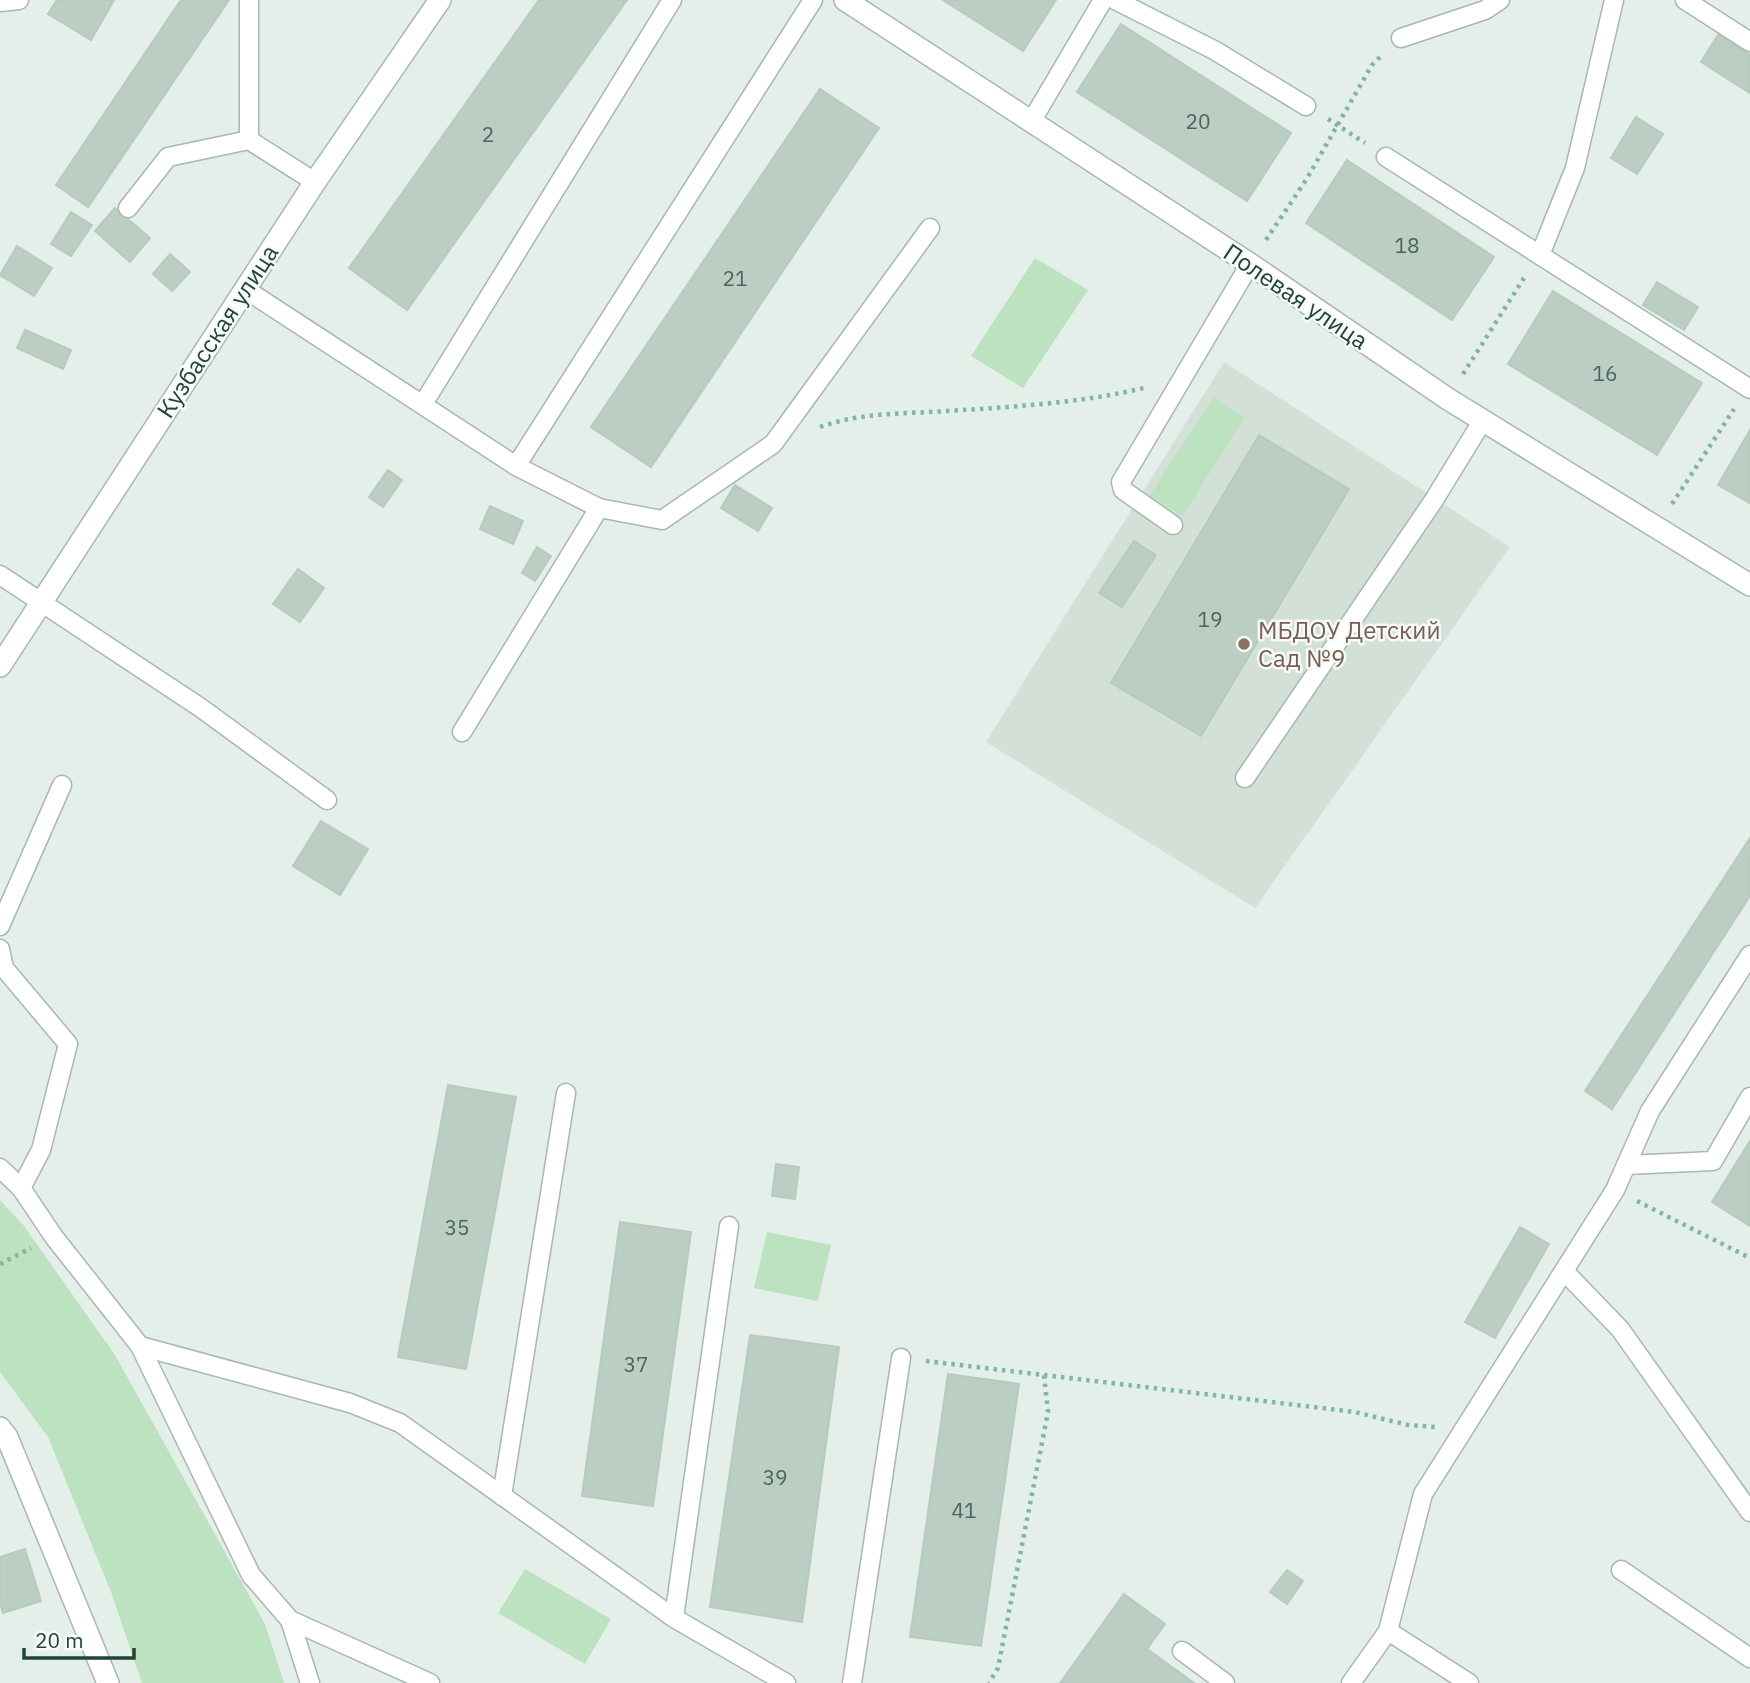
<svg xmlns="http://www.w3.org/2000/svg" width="1750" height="1683" font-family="'IBM Plex Sans',sans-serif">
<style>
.built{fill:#d3e0d8}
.green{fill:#bce2c0}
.building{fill:#bccec4;stroke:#b6cabf;stroke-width:2}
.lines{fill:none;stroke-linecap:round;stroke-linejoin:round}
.service-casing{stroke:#a6b8af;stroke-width:21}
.minor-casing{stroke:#a6b8af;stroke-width:24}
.path{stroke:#82b69e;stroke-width:4.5;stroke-dasharray:3.5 5;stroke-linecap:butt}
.service{stroke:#fff;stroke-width:18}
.minor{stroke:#fff;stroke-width:21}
.education-dot{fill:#8d6e63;stroke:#f6fbf8;stroke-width:2.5}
.labels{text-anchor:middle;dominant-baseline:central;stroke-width:5;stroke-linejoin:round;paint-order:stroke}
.number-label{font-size:21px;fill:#486659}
.street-label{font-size:24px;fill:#214435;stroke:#f6fbf8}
.education-label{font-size:24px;fill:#785e54;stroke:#f6fbf8;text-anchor:start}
</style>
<rect width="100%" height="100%" fill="#e5efe9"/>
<polygon class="built" points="1224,362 1510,547 1255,908 986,742"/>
<g class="green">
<polygon points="1035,258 1088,290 1023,388 971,356"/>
<polygon points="1214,397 1245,418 1182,516 1150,495"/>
<polygon points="0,1200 24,1226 115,1355 265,1624 284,1683 142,1683 111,1592 48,1437 0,1372"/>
<polygon points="767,1232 831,1245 818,1301 754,1288"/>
<polygon points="525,1569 611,1619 585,1664 498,1613"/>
</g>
<g class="building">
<polygon points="57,0 114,0 91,40 48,14"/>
<polygon points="181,0 229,0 88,207 56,185"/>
<polygon points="539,0 627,0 407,310 349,268"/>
<polygon points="943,0 1056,0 1023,51"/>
<polygon points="1121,24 1291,133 1247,201 1077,92"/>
<polygon points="1718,35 1750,55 1750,93 1701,62"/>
<polygon points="820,89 879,128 651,467 591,427"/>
<polygon points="1636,117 1663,134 1637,174 1611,158"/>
<polygon points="1347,160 1494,257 1452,320 1306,223"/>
<polygon points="115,208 150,238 130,262 95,231"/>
<polygon points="71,212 92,225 71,256 51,244"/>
<polygon points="17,246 52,268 34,296 0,275"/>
<polygon points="170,254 190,272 172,291 153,274"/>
<polygon points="1657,282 1698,307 1684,330 1643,305"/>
<polygon points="1553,291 1702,383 1657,455 1508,364"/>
<polygon points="25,330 71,350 63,369 17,348"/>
<polygon points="1750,430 1750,503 1718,485"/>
<polygon points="1259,435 1349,489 1201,736 1111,683"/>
<polygon points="388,470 402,480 383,507 369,497"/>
<polygon points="735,485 772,508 758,531 721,508"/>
<polygon points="490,506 523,521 513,544 480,529"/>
<polygon points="1134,541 1156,555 1122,607 1099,593"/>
<polygon points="537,547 551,556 535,581 522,573"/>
<polygon points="298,569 324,588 300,622 273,604"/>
<polygon points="321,821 368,849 340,895 293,866"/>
<polygon points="1750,838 1750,896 1612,1109 1585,1091"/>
<polygon points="448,1085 516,1097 466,1369 398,1357"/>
<polygon points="1750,1141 1750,1226 1712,1202"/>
<polygon points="776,1164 799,1167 795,1199 772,1196"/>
<polygon points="620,1222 691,1232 653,1506 582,1496"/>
<polygon points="1520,1227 1549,1244 1495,1338 1465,1322"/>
<polygon points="750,1335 839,1347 802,1622 710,1607"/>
<polygon points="948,1374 1019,1384 981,1646 910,1637"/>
<polygon points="25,1549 41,1601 3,1613 0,1602 0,1557"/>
<polygon points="1287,1570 1303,1581 1287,1604 1270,1592"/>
<polygon points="1124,1594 1165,1624 1147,1649 1194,1683 1060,1683"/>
</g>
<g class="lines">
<g class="service-casing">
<g id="service">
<polyline points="249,0 249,140"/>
<polyline points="1115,0 1214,50 1306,106"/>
<polyline points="1685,0 1750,42"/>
<polyline points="0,2 19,0"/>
<polyline points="1401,38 1485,10 1500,0"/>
<polyline points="1031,122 1103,0"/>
<polyline points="1386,157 1750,389"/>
<polyline points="128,208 168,157 249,140 315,182"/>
<polyline points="1540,255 1575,168 1614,0"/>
<polyline points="245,289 516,466 599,508 662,520 773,444 930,228"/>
<polyline points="423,404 672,0"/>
<polyline points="516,466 813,0"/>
<polyline points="1173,525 1123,490 1121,482 1250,264"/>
<polyline points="0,575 201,708 327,800"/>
<polyline points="462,732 599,508"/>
<polyline points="1245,778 1434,500 1483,420"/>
<polyline points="0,926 62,785"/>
<polyline points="0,949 4,968 68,1044 41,1150 21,1188"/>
<polyline points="1626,1165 1713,1161 1750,1097"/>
<polyline points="0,1168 21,1188 54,1237 140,1346 251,1575 290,1620 430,1683"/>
<polyline points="1564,1271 1620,1329 1750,1512"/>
<polyline points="140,1346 350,1403 400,1423 674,1618 786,1683"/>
<polyline points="502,1496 566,1093"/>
<polyline points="1621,1570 1750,1658"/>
<polyline points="674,1618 729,1226"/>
<polyline points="290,1620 310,1683"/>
<polyline points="1388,1631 1469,1683"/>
<polyline points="1182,1651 1225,1683"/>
<polyline points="852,1683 901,1358"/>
<polyline points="1351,1683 1388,1631 1423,1494 1615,1190 1650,1111 1750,955"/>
</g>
</g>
<g class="minor-casing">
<g id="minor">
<polyline points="845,0 1250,264 1448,399 1750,585"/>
<polyline points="0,666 315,182 440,0"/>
<polyline points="0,1428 7,1437 108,1683"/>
</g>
</g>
<g class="path">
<polyline points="1328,119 1365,143"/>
<polyline points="1266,240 1306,180 1372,65 1382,55"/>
<polyline points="1463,374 1524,278"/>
<path d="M820 427C862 412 903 414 947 411 1013 407 1080 403 1144 388"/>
<polyline points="1672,504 1734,409"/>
<polyline points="1637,1201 1750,1258"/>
<polyline points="0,1264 31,1248"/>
<polyline points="926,1361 1044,1375 1048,1412 998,1668 989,1683"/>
<polyline points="1044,1375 1355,1412 1408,1425 1435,1427"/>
</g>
<use href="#service" class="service"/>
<use href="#minor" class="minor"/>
</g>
<circle class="education-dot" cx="1244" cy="644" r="7"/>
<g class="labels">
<g class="number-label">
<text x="1198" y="121">20</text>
<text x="488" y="134">2</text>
<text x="1407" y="245">18</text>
<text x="735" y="278">21</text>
<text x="1605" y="373">16</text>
<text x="1210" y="619">19</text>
<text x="457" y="1227">35</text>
<text x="636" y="1364">37</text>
<text x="775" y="1477">39</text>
<text x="964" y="1510">41</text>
</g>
<g class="street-label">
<text transform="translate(1296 296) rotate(34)">Полевая улица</text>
<text transform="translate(217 331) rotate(-57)">Кузбасская улица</text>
</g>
<g class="education-label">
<text x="1258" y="630">МБДОУ Детский<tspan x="1258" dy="28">Сад №9</tspan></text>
</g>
</g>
<path d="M24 1648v10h110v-10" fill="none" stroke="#214435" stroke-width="3.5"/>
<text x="35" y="1648" font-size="21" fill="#214435" stroke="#f6fbf8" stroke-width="5" paint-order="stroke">20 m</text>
</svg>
